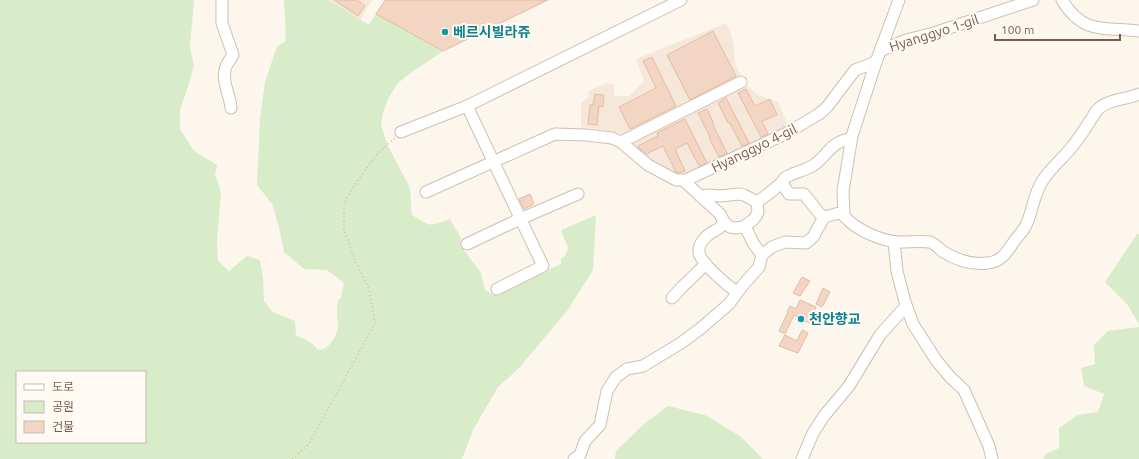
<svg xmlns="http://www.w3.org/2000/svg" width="1139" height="459" font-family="Ubuntu,'Noto Sans KR',sans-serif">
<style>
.residential{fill:#f5e8da}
.green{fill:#d8ecc9;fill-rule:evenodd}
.building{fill:#f3d5c3;stroke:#e6bba3}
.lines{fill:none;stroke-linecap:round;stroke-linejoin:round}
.minor-casing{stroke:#d1beb0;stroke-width:13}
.path{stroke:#d9b8a5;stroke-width:1.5;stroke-dasharray:1 3;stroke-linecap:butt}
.minor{stroke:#fff;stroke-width:11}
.culture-dot{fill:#0f9aa8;stroke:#fffaf3;stroke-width:1.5}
.labels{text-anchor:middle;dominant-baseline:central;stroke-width:4;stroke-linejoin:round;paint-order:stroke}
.culture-label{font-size:14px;font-weight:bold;fill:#0d838f;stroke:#fffaf3;text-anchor:start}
.street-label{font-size:14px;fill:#7a5c4d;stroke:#fffaf3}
</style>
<rect width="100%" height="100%" fill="#fdf6ec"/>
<g class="residential">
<polygon points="328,0 372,0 360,20"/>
<polygon points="726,23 730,31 734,45 735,63 745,84 758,95 778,102 788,126 685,176 681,176 665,170 640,155 634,144 624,135 613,131 581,127 581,103 588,97 589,91 607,83 614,85 614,96 629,96 644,81 636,59"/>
</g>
<g class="green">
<path d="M0 0H194L190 48 194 65 189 84 180 110V129L194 151 217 165 215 174 221 193 217 239 218 261 229 271 247 256 260 260 263 278 264 301 273 312 295 321 296 336C306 339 312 342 318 350 329 350 337 336 338 326 338 323 337 319 337 316 337 311 337 305 338 300L341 298 344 283 327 270 304 269 284 252 279 227 272 204 257 185 260 119 265 82 276 49 279 45 285 42C287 28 284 14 284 0H328L369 25 376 14 443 51 409 74 397 84 388 99 383 113 381 125 388 146 409 186C412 195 410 205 412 215 432 228 429 226 450 219L461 238 460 245 481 273 485 290 494 295 561 264V259L565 256 568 248 561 230 596 215 593 270 567 311 519 368 498 387 473 430 462 459H0ZM17 372H145V442H17Z"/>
<polygon points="1137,234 1139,234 1139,324 1127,304 1105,282"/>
<polygon points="1139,327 1139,459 1043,459 1046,454 1059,448 1059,428 1078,415 1098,412 1104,394 1084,386 1081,368 1095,364 1094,345 1108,331"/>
<polygon points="668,406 705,415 740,436 763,459 615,459 616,451 643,425"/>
</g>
<g class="building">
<polygon points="334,0 357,0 365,6 358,16"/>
<polygon points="385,0 548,0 443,51 376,14"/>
<polygon points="713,31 736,76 690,100 667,55"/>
<polygon points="652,57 676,106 630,129 619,107 656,88 643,61"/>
<polygon points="746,89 755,106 770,99 777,115 762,121 768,134 761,137 738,93"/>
<polygon points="595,94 604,95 603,107 599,106 597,125 588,124 590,105 593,105"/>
<polygon points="726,98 749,143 742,146 729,122 728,123 718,103"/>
<polygon points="707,109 714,124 713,125 727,153 719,157 709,138 710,137 698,113"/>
<polygon points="685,119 707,163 699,166 687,143 675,149 685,171 678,173 676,172 663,146 646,154 639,148 638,146 658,136 657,133"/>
<polygon points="530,194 534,204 524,209 519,199"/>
<polygon points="802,277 810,281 800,296 793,293"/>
<polygon points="823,288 830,292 822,307 816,304"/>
<polygon points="800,300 816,307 809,323 794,315 785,334 779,331 788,312 787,312 790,306 796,309"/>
<polygon points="802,330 808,333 798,353 779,346 785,335 797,341"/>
</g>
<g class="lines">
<g class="minor-casing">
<g id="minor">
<path d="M222 0V23L233 55C230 60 226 64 225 70 222 82 230 95 231 108"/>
<path d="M899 0 876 62 852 136 843 191 844 216C856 230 881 241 899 242 910 242 920 241 930 242 935 244 938 247 942 251 956 260 972 265 988 263 1001 262 1007 252 1013 243 1018 235 1023 233 1027 223 1033 209 1034 193 1043 180 1051 168 1062 159 1071 148 1081 136 1089 123 1097 110 1108 99 1125 100 1139 94"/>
<path d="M1062 0C1083 35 1104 27 1139 31"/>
<polyline points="880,51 906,40 934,33 1033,0"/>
<polyline points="467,106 543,266 497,289"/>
<polyline points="401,132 467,106 681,0"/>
<polyline points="621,142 741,82"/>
<polyline points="684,181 720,214 724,222 730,227 736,228 743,227 753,220 756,216 758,212 757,202"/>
<polyline points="781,184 784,186 789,194 804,194 819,213 824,217"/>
<polyline points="426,192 555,134 586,135 612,138 621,142 648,165 676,180 686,180 787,133 819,114 827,107 855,70 876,62"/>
<path d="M700 196 709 195 720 196 739 194 744 195 757 202C765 197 772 191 779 185 783 182 783 178 788 176 796 172 806 170 814 165 828 155 831 141 851 139"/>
<path d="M724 222C722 225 720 228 718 229 713 232 709 233 705 238 702 241 698 247 699 252 700 263 728 286 737 292"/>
<polyline points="745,226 753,243 762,255"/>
<polyline points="894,242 897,271 905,302 913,324 936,360 950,377 964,390 989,446 992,459"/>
<polyline points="467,244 520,219 578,194"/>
<polyline points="672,298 682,287 706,264"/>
<polyline points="574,459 580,455 585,441 600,425 607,391 616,377 627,369 643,366 681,343 700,329 729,304 743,285 759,267 762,255 772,247 785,242 806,243 813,237 824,217 843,212"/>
<polyline points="802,459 813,433 824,416 849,386 880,335 906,306"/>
</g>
</g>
<polyline class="path" points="292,459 309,444 375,323 369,289 354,258 344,230 344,204 354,186 377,154 395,138"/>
<use href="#minor" class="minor"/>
</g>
<g class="culture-dot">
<circle cx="445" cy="32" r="4"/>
<circle cx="801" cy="319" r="4"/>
</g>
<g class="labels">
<g class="culture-label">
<text x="453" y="32">베르시빌라쥬</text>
<text x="809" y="319">천안향교</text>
</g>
<g class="street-label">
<text transform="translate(934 33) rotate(-18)">Hyanggyo 1-gil</text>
<text transform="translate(754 148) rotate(-26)">Hyanggyo 4-gil</text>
</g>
</g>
<rect x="16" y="371" width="130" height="72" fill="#fffaf3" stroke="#cabbb1"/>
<rect x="24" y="384" width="20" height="6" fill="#ffffff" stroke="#cabbb1"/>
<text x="52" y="391" font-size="12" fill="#7a5c4d">도로</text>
<rect x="24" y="401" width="20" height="12" fill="#d8ecc9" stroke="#cabbb1"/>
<text x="52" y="411" font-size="12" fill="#7a5c4d">공원</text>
<rect x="24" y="421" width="20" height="12" fill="#f3d5c3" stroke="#cabbb1"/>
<text x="52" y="431" font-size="12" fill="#7a5c4d">건물</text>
<path d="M995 34v6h125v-6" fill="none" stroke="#7a5c4d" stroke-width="2"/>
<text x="1001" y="34" font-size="12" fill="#7a5c4d" stroke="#fffaf3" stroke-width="3" paint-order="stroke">100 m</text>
</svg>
